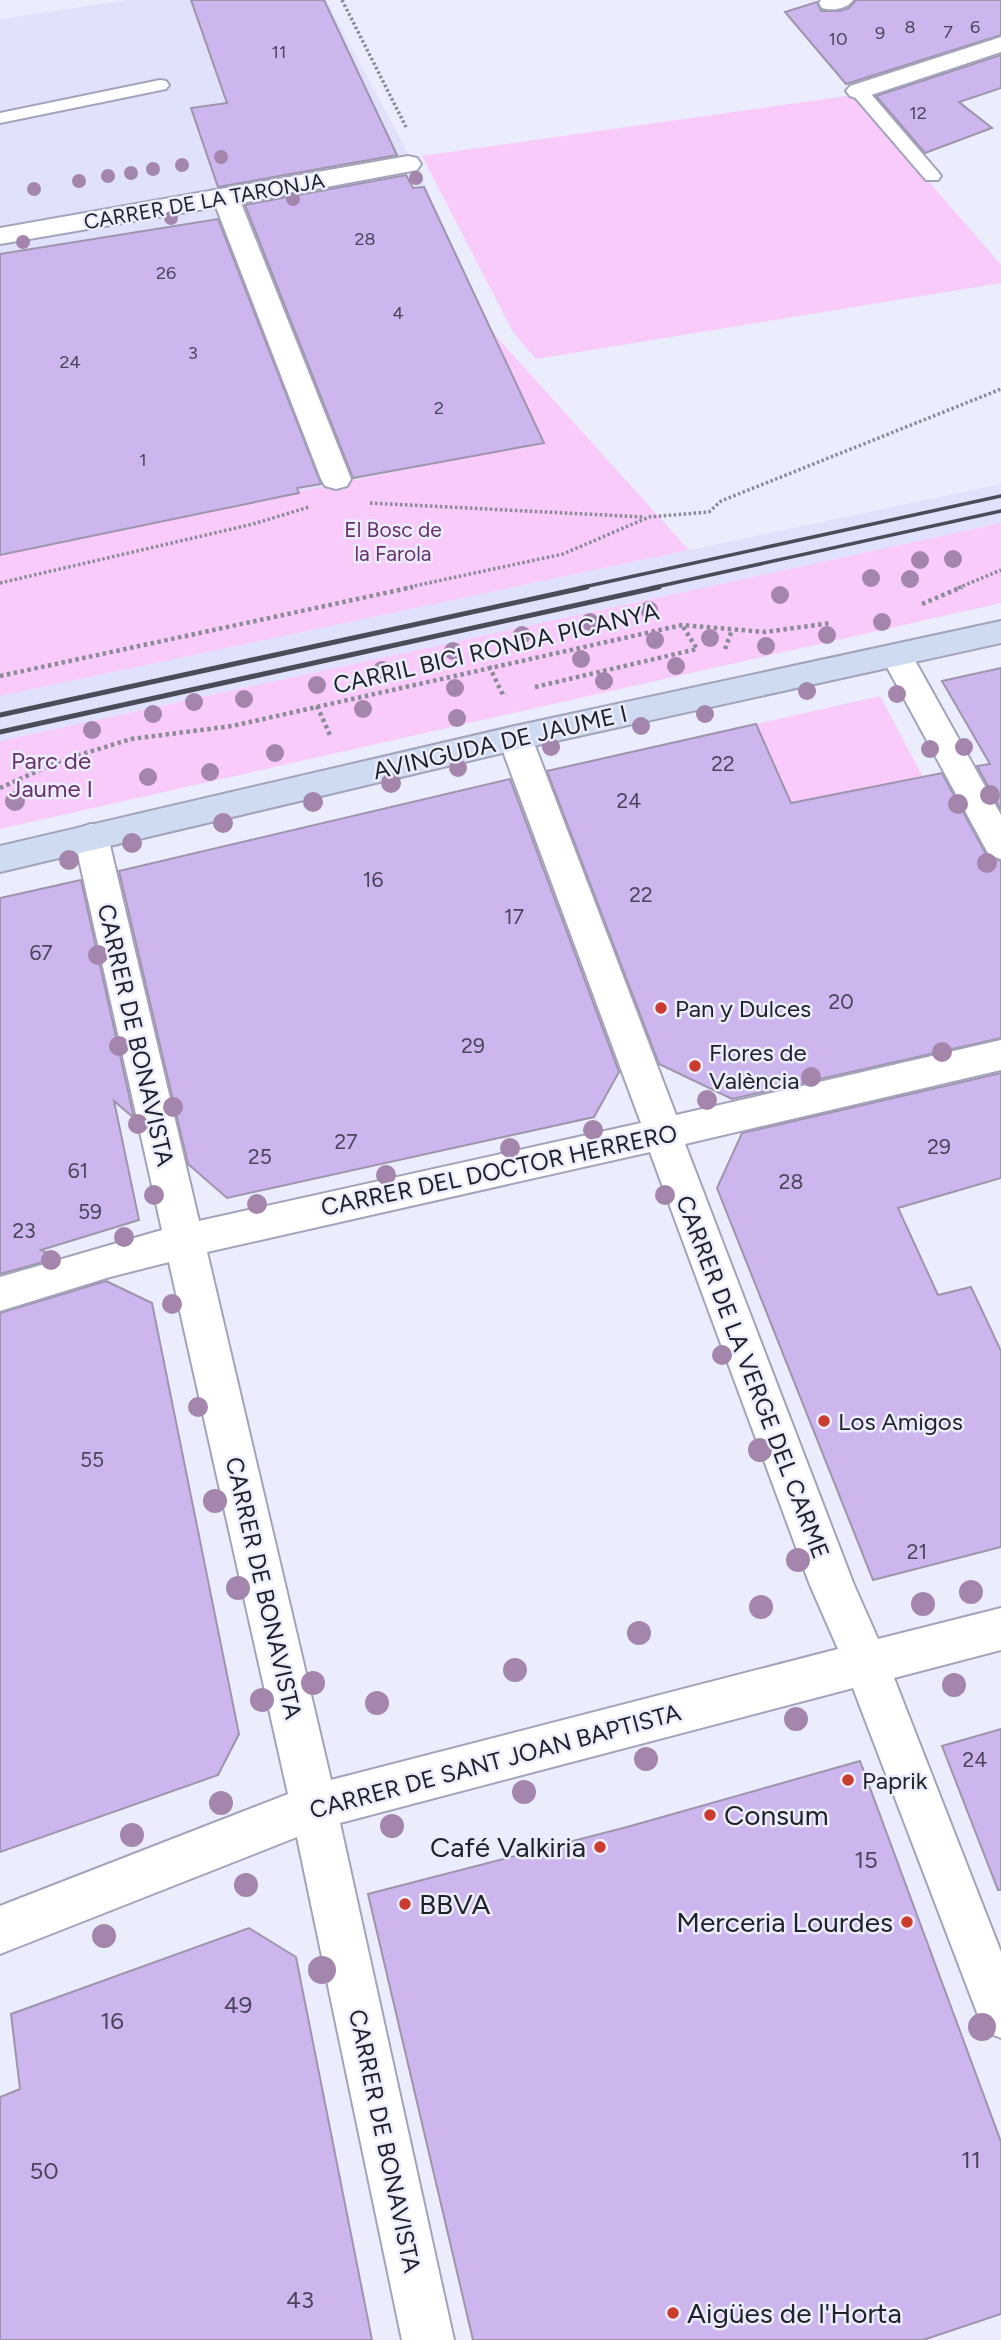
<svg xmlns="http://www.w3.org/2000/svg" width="1001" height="2340" font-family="Figtree,sans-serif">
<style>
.built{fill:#e0e2fc}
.green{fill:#f8cbfa}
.building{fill:#cdb5ee;stroke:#9e95ac;stroke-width:2}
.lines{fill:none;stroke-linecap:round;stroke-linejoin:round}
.lane-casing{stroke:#a3a4bb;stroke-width:4}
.street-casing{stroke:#a3a4bb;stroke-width:4}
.secondary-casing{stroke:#a3a4bb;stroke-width:4}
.path-far1{stroke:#8a8b97;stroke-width:3.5;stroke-dasharray:2.5 2.5;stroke-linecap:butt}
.path{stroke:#8a8b97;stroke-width:4.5;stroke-dasharray:3.5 3.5;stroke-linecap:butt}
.lane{fill:#fff;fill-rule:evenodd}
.street{fill:#fff;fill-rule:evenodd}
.secondary{fill:#cfdbf0;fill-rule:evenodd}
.rail-far1{stroke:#4b4c57;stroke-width:3.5}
.rail{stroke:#4b4c57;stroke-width:5}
.tree{fill:#a486ad}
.poi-dot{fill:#c93c2e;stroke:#ebedfc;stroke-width:2.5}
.labels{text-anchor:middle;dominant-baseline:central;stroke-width:5;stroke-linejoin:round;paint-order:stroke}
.far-number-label{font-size:18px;fill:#4a455a}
.far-street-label{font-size:21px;fill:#1f2029;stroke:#ebedfc}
.far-park-label{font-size:21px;fill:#69316c;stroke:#ebedfc}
.number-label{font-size:21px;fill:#4a455a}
.street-label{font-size:24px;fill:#1f2029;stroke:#ebedfc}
.park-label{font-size:24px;fill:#69316c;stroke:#ebedfc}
.poi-label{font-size:24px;fill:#1f2029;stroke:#ebedfc;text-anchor:start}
.near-number-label{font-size:24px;fill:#4a455a}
.near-poi-label{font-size:28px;fill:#1f2029;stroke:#ebedfc;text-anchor:start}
</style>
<rect width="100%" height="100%" fill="#ebedfc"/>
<g class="built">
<polygon points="129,0 326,0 424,183 544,443 375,474 299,493 0,555 0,19"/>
<polygon points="1001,484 1001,523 0,741 0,696"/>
</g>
<g class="green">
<polygon points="854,95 1001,265 1001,283 536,359 513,332 422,156"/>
<path d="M493 333 689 550 0 696V555C181 517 362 476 544 443Z"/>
<polygon points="1001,523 1001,603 0,829 0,741"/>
<polygon points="880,696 923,777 791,804 756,724"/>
</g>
<g class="building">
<polygon points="191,0 324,0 397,155 218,187 191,108 227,103"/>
<polygon points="856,0 1001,0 1001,35 846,84 785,12 817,2 821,11 840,11 849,8"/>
<polygon points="1001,55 1001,88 959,102 992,128 925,153 876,96"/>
<polygon points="406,175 413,188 424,187 544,443 353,478 245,205"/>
<polygon points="218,219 321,484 297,488 299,493 0,555 0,254"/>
<polygon points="1001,668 1001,810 977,766 990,764 942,681"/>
<polygon points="756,724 791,803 942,773 987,856 1001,861 1001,1038 732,1099 659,1064 547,771"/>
<polygon points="510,779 619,1072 594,1117 227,1198 188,1164 119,871"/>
<polygon points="81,880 134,1118 114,1101 139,1220 41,1250 58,1258 0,1274 0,898"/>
<polygon points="1001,1073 1001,1178 898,1208 938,1295 971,1287 1001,1351 1001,1547 873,1580 717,1188 742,1133"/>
<polygon points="106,1281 152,1303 239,1734 218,1775 0,1852 0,1313"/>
<polygon points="1001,1729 1001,1890 998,1890 942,1746"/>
<polygon points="860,1761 1001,2142 1001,2314 923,2340 473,2340 368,1894 627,1827"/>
<polygon points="249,1928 296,1957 372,2340 0,2340 0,2097 20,2089 11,2014"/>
</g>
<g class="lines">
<g class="lane-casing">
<g id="lane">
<polygon points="160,80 166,81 169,85 166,89 0,123 0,113"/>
<polygon points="859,86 865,87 938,172 941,176 938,180 926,180 853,95 850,91 853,87"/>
</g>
</g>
<g class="street-casing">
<g id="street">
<path d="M821 0H853C847 9 833 11 822 8L819 3Z"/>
<polygon points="1001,37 1001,52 868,96 859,99 850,96 846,91 850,86"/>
<polygon points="408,156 417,158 421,164 417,170 241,203 351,479 347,486 336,489 325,486 321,479 216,207 0,244 0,228"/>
<polygon points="897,645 908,648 1001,815 1001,859 989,855 881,656 886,648"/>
<path d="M515 726 527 730 532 738 676 1115 1001 1040V1070L685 1144 854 1585 878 1639 1001 1608V1650L894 1678 1001 1952V2038L984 2031 853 1688 340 1823 454 2340H402L297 1837 0 1954V1906L288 1794 169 1262 110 1277 0 1311V1277L162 1230 74 837 79 828 91 824 103 828 108 837 199 1221 641 1123 498 738 503 730ZM650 1152 810 1585 838 1649 331 1780 207 1252Z"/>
</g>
</g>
<g class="secondary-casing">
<polygon id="secondary" points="1001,621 1001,643 515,750 0,872 0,846 515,726"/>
</g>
<g class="path-far1">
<polyline points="342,0 406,127"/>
<polyline points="370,503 644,517"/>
<polyline points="0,583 253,524 309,507"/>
<polyline points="405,588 563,554 649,517 709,512 721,501 1001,389"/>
<polyline points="958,588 1001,570"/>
</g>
<g class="path">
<polyline points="922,604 962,587"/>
<polyline points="725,649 732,630"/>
<polyline points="489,666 503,695 506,694"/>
<polyline points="0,676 413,587"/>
<polyline points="535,687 697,649 682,625"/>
<polyline points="317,706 330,735 333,734"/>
<polyline points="0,788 60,761 131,739 232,726 682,625 765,632 831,623"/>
</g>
<use href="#lane" class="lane"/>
<use href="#street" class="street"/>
<use href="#secondary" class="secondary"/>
<g class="rail-far1">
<polyline points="579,588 1001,496"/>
<polyline points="651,588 1001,511"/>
</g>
<g class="rail">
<polyline points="0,715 587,587"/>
<polyline points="0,732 659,587"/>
</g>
</g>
<g class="tree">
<circle cx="221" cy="157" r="7"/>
<circle cx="182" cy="165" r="7"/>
<circle cx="153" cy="169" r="7"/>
<circle cx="131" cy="173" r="7"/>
<circle cx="108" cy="176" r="7"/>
<circle cx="416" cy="178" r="7"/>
<circle cx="79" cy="181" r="7"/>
<circle cx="34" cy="189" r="7"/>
<circle cx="293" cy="199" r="7"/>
<circle cx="171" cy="218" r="7"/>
<circle cx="23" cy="242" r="7"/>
<circle cx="953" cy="559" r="9"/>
<circle cx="920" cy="560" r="9"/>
<circle cx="871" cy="578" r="9"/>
<circle cx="910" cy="579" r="9"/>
<circle cx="780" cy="595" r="9"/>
<circle cx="649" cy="610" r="9"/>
<circle cx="590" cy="622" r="9"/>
<circle cx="882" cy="622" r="9"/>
<circle cx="522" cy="635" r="9"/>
<circle cx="827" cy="635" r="9"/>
<circle cx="710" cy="638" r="9"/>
<circle cx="655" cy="640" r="9"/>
<circle cx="766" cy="646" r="9"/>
<circle cx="453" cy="651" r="9"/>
<circle cx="581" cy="659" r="9"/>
<circle cx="676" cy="666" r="9"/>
<circle cx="382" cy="670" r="9"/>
<circle cx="604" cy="681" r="9"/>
<circle cx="317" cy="685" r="9"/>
<circle cx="455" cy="688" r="9"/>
<circle cx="807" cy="691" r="9"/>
<circle cx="897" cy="694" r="9"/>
<circle cx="244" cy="699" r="9"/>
<circle cx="194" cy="702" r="9"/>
<circle cx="363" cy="709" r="9"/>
<circle cx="153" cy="714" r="9"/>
<circle cx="705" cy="714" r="9"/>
<circle cx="457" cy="718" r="9"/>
<circle cx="641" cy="726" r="9"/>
<circle cx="92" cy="730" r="9"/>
<circle cx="551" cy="747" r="9"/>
<circle cx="964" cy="747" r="9"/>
<circle cx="930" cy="749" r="9"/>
<circle cx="275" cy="753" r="9"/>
<circle cx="458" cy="768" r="9"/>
<circle cx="210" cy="772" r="9"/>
<circle cx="148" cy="777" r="9"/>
<circle cx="391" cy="783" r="10"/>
<circle cx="990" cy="795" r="10"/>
<circle cx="15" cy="801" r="10"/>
<circle cx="313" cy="802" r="10"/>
<circle cx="958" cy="804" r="10"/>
<circle cx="223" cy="823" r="10"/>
<circle cx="132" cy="843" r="10"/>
<circle cx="69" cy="860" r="10"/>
<circle cx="987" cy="863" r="10"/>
<circle cx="98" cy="955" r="10"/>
<circle cx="119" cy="1046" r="10"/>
<circle cx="942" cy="1052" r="10"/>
<circle cx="811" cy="1077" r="10"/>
<circle cx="707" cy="1100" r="10"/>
<circle cx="173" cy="1107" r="10"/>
<circle cx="138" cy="1124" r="10"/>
<circle cx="593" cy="1130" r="10"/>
<circle cx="510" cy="1148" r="10"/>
<circle cx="386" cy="1175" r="10"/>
<circle cx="154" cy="1195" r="10"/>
<circle cx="665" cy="1195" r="10"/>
<circle cx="257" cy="1204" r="10"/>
<circle cx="124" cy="1237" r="10"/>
<circle cx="51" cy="1260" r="10"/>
<circle cx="172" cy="1304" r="10"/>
<circle cx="722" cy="1355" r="10"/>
<circle cx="198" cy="1407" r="10"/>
<circle cx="760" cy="1450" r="12"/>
<circle cx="215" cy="1501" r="12"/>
<circle cx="798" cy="1560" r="12"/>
<circle cx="238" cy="1588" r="12"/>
<circle cx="971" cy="1592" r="12"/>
<circle cx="923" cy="1604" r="12"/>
<circle cx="761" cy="1607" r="12"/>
<circle cx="639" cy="1633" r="12"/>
<circle cx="515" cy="1670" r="12"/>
<circle cx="313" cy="1683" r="12"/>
<circle cx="954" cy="1685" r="12"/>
<circle cx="262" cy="1700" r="12"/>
<circle cx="377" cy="1703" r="12"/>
<circle cx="796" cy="1719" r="12"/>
<circle cx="646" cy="1759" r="12"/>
<circle cx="524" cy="1792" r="12"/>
<circle cx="221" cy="1803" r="12"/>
<circle cx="392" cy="1826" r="12"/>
<circle cx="132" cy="1835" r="12"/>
<circle cx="246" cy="1885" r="12"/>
<circle cx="104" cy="1936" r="12"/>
<circle cx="322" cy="1970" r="14"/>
<circle cx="982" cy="2027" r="14"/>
</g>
<g class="poi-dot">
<circle cx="661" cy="1008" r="7"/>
<circle cx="695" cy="1066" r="7"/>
<circle cx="824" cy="1421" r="7"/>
<circle cx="848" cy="1780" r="7"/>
<circle cx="710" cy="1815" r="7"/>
<circle cx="600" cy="1847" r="7"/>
<circle cx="405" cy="1904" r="7"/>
<circle cx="907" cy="1922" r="7"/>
<circle cx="673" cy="2313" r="7"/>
</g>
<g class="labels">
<g class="far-number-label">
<text x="910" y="27">8</text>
<text x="975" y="27">6</text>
<text x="948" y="32">7</text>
<text x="880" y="33">9</text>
<text x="838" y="39">10</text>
<text x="279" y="52">11</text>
<text x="918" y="113">12</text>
<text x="365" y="239">28</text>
<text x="166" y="273">26</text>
<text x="398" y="313">4</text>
<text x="193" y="353">3</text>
<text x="70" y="362">24</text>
<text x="439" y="408">2</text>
<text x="143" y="460">1</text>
</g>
<g class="far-street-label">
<text transform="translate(204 201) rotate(-10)">CARRER DE LA TARONJA</text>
</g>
<g class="far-park-label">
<text x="393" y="529">El Bosc de<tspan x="393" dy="24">la Farola</tspan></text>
</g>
<g class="number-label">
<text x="723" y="763">22</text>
<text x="629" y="800">24</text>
<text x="373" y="879">16</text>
<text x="641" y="894">22</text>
<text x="514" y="916">17</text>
<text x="41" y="952">67</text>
<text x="841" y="1001">20</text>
<text x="473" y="1045">29</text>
<text x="346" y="1141">27</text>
<text x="939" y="1146">29</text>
<text x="260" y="1156">25</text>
<text x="78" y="1170">61</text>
<text x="791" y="1181">28</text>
<text x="90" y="1211">59</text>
<text x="24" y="1230">23</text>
<text x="92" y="1459">55</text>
<text x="917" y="1551">21</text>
<text x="975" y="1759">24</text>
</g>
<g class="street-label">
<text transform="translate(496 648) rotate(-13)">CARRIL BICI RONDA PICANYA</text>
<text transform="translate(500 742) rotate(-13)">AVINGUDA DE JAUME I</text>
<text transform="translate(136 1035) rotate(77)">CARRER DE BONAVISTA</text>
<text transform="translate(499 1170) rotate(-12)">CARRER DEL DOCTOR HERRERO</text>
<text transform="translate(753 1377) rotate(69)">CARRER DE LA VERGE DEL CARME</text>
<text transform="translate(264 1588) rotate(77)">CARRER DE BONAVISTA</text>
<text transform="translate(495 1761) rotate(-15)">CARRER DE SANT JOAN BAPTISTA</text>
<text transform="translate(385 2141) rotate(78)">CARRER DE BONAVISTA</text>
</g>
<g class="park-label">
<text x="51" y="760">Parc de<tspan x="51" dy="28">Jaume I</tspan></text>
</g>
<g class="poi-label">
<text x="675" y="1008">Pan y Dulces</text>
<text x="709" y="1052">Flores de<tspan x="709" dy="28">València</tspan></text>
<text x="838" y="1421">Los Amigos</text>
<text x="862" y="1780">Paprik</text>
</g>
<g class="near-number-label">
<text x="866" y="1859">15</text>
<text x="238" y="2004">49</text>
<text x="112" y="2020">16</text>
<text x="971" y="2159">11</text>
<text x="44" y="2170">50</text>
<text x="300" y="2299">43</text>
</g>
<g class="near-poi-label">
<text x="724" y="1815">Consum</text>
<text x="586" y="1847" text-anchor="end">Café Valkiria</text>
<text x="419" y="1904">BBVA</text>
<text x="893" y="1922" text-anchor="end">Merceria Lourdes</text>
<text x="687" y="2313">Aigües de l'Horta</text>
</g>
</g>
</svg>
